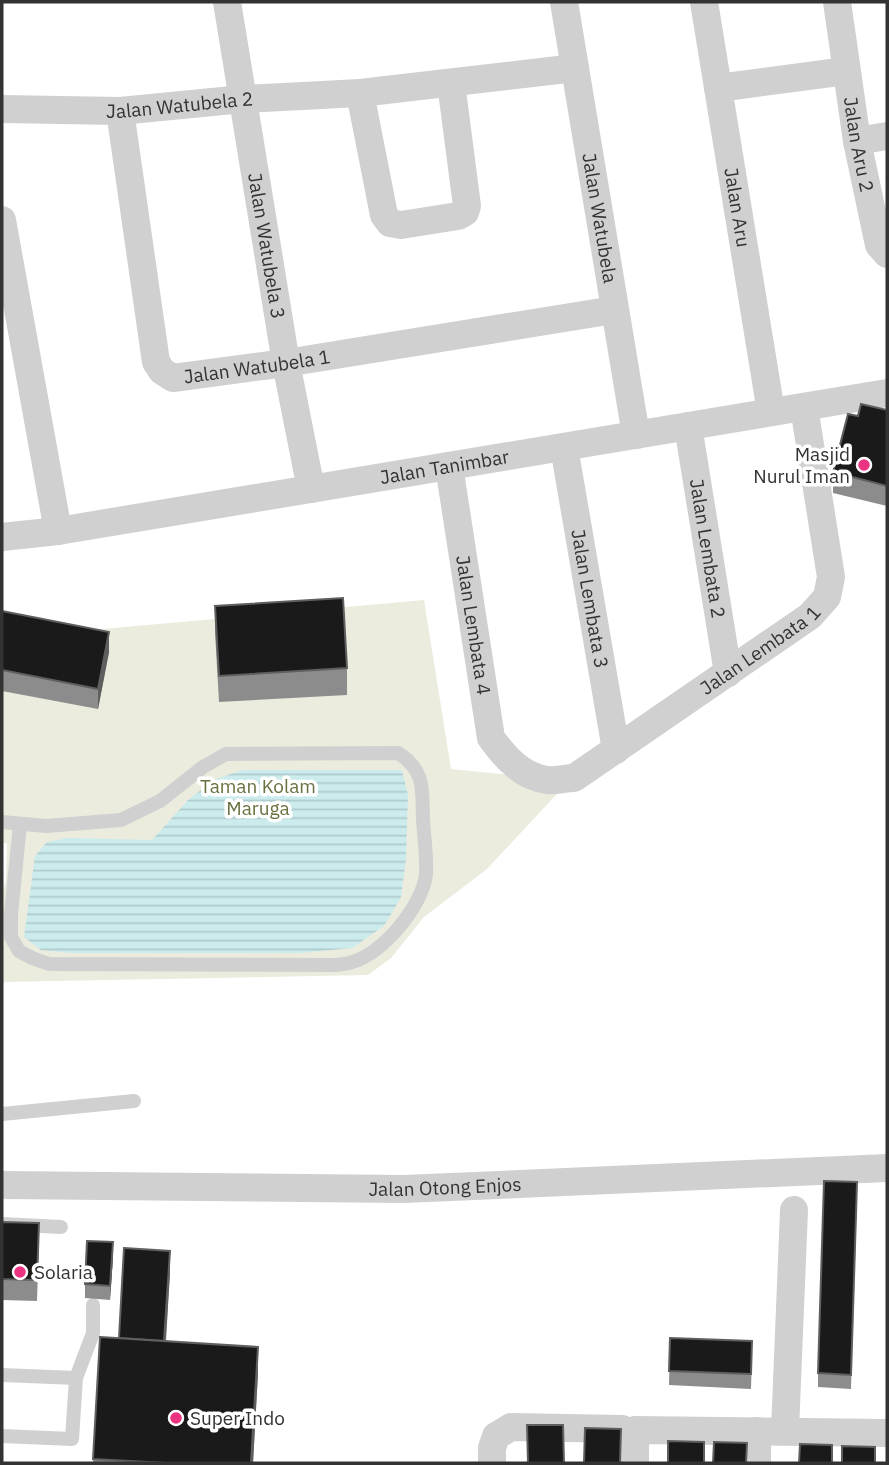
<svg xmlns="http://www.w3.org/2000/svg" width="889" height="1465" font-family="'IBM Plex Sans',sans-serif">
<style>
.green{fill:#ebecde}
.water{fill:url(#water-rules)}
.lines{fill:none;stroke-linecap:round;stroke-linejoin:round}
.service{stroke:#d0d0d0;stroke-width:14}
.minor{stroke:#d0d0d0;stroke-width:28}
.wall{fill:#8c8c8c}
.shaded-wall{fill:#5f5f5f}
.building{fill:#1a1a1a;stroke:#5f5f5f;stroke-width:2}
.poi-dot{fill:#ea3482;stroke:#fff;stroke-width:2.5}
.labels{text-anchor:middle;dominant-baseline:central;stroke-width:7;stroke-linejoin:round;paint-order:stroke}
.street-label{font-size:19px;fill:#333;stroke:#fff}
.poi-label{font-size:19px;fill:#333;stroke:#fff;text-anchor:start}
.park-label{font-size:19px;fill:#68713e;stroke:#fff}
</style>
<defs>
<pattern id="water-rules" width="6" height="5" patternUnits="userSpaceOnUse" patternTransform="scale(1.75)"><rect width="6" height="5" fill="#cbebed"/><path d="M0 2.5h6" fill="none" stroke="#afcacc"/></pattern>
</defs>
<rect width="100%" height="100%" fill="#fff"/>
<polygon class="green" points="424,600 451,769 569,781 487,869 424,917 391,958 368,975 2,982 2,897 6,879 7,843 2,843 2,638"/>
<polygon class="water" points="243,770 402,770 408,795 406,858 401,897 384,926 352,948 301,953 70,953 41,950 24,937 35,856 47,842 68,838 152,840 188,800 213,780"/>
<g class="lines">
<g class="service">
<path d="M2 822 46 826 121 820 160 801 203 767 226 754 398 753C426 771 422 790 423 819 424 837 427 856 426 874 423 905 383 954 352 962 347 964 341 964 336 965L49 964 32 958 19 951 11 937V915L20 824"/>
<polyline points="2,1114 134,1101"/>
<polyline points="2,1224 61,1227"/>
<polyline points="2,1375 76,1378 72,1439 2,1436"/>
<polyline points="76,1378 93,1333 93,1305"/>
</g>
<g class="minor">
<path id="s1" d="M227 2 286 363 311 489"/>
<path id="s2" d="M564 2 636 435"/>
<path id="s3" d="M704 2 771 412"/>
<path id="s4" d="M837 2 857 141 879 245 887 254"/>
<polyline points="718,88 846,71"/>
<polyline points="360,93 384,215 390,223 401,225 458,216 465,212 467,206 451,83"/>
<path id="s5" d="M2 109 120 111 243 99 360 93 575 68"/>
<path id="s6" d="M120 111 156 362 162 371 173 378 286 363 614 310"/>
<polyline points="857,141 887,136"/>
<polyline points="2,220 58,531"/>
<path id="s7" d="M688 426 728 673"/>
<path id="s8" d="M564 447 616 750"/>
<path id="s9" d="M449 466 491 738C505 757 521 776 547 780 555 781 566 778 574 778L810 616 827 597 831 577 804 407"/>
<path id="s10" d="M2 537 58 531 887 393"/>
<path id="s11" d="M2 1185 404 1189 887 1168"/>
<polyline points="785,1431 794,1210"/>
<polyline points="492,1463 492,1448 496,1436 511,1427 622,1429"/>
<polyline points="635,1463 635,1430 887,1433"/>
<polyline points="757,1463 757,1431"/>
</g>
</g>
<g class="wall">
<polygon points="887,410 887,506 833,493 833,472 858,416"/>
<polygon points="215,606 347,668 347,695 219,702 215,632"/>
<polygon points="2,611 109,652 98,709 2,691"/>
<polygon points="857,1196 851,1389 818,1387 818,1373"/>
<polygon points="2,1222 39,1243 37,1301 2,1300"/>
<polygon points="113,1257 110,1300 85,1298 85,1284"/>
<polygon points="170,1272 166,1341 258,1373 253,1463 93,1463 100,1337 119,1338"/>
<polygon points="670,1338 752,1356 751,1389 669,1385"/>
</g>
<g class="shaded-wall">
<polygon points="109,632 109,652 98,709 98,689"/>
<polygon points="113,1242 113,1257 110,1300 110,1286"/>
<polygon points="170,1251 170,1272 164,1367 164,1346"/>
<polygon points="258,1347 258,1373 253,1463 251,1463"/>
</g>
<g class="building">
<polygon points="861,404 887,410 887,486 833,472 848,414 858,416"/>
<polygon points="343,598 347,668 219,676 215,606"/>
<polygon points="2,611 109,632 98,689 2,670"/>
<polygon points="824,1181 857,1182 851,1375 818,1373"/>
<polygon points="2,1222 39,1223 37,1280 2,1279"/>
<polygon points="87,1241 113,1242 110,1286 85,1284"/>
<polygon points="124,1248 170,1251 164,1341 119,1338"/>
<polygon points="100,1337 258,1347 251,1463 167,1463 93,1459"/>
<polygon points="670,1338 752,1341 751,1374 669,1371"/>
<polygon points="527,1425 563,1425 564,1463 528,1463"/>
<polygon points="585,1428 621,1429 620,1463 584,1463"/>
<polygon points="668,1441 704,1442 704,1463 668,1463"/>
<polygon points="714,1442 747,1443 746,1463 713,1463"/>
<polygon points="800,1444 832,1445 832,1463 799,1463"/>
<polygon points="842,1446 875,1447 875,1463 842,1463"/>
</g>
<g class="poi-dot">
<circle cx="864" cy="465" r="7"/>
<circle cx="20" cy="1272" r="7"/>
<circle cx="176" cy="1418" r="7"/>
</g>
<g class="labels">
<g class="street-label">
<text stroke="none"><textPath href="#s5" startOffset="178">Jalan Watubela 2</textPath></text>
<text stroke="none"><textPath href="#s4" startOffset="144">Jalan Aru 2</textPath></text>
<text stroke="none"><textPath href="#s3" startOffset="208">Jalan Aru</textPath></text>
<text stroke="none"><textPath href="#s2" startOffset="219">Jalan Watubela</textPath></text>
<text stroke="none"><textPath href="#s1" startOffset="247">Jalan Watubela 3</textPath></text>
<text stroke="none"><textPath href="#s6" startOffset="362">Jalan Watubela 1</textPath></text>
<text stroke="none"><textPath href="#s10" startOffset="448">Jalan Tanimbar</textPath></text>
<text stroke="none"><textPath href="#s7" startOffset="124">Jalan Lembata 2</textPath></text>
<text stroke="none"><textPath href="#s8" startOffset="154">Jalan Lembata 3</textPath></text>
<text stroke="none"><textPath href="#s9" startOffset="161">Jalan Lembata 4</textPath></text>
<text stroke="none"><textPath href="#s9" startOffset="600">Jalan Lembata 1</textPath></text>
<text stroke="none"><textPath href="#s11" startOffset="443">Jalan Otong Enjos</textPath></text>
</g>
<g class="poi-label">
<text x="850" y="454" text-anchor="end">Masjid<tspan x="850" dy="22">Nurul Iman</tspan></text>
<text x="34" y="1272">Solaria</text>
<text x="190" y="1418">Super Indo</text>
</g>
<g class="park-label">
<text x="258" y="786">Taman Kolam<tspan x="258" dy="22">Maruga</tspan></text>
</g>
</g>
<rect width="889" height="1465" fill="none" stroke="#333333" stroke-width="7"/>
</svg>
